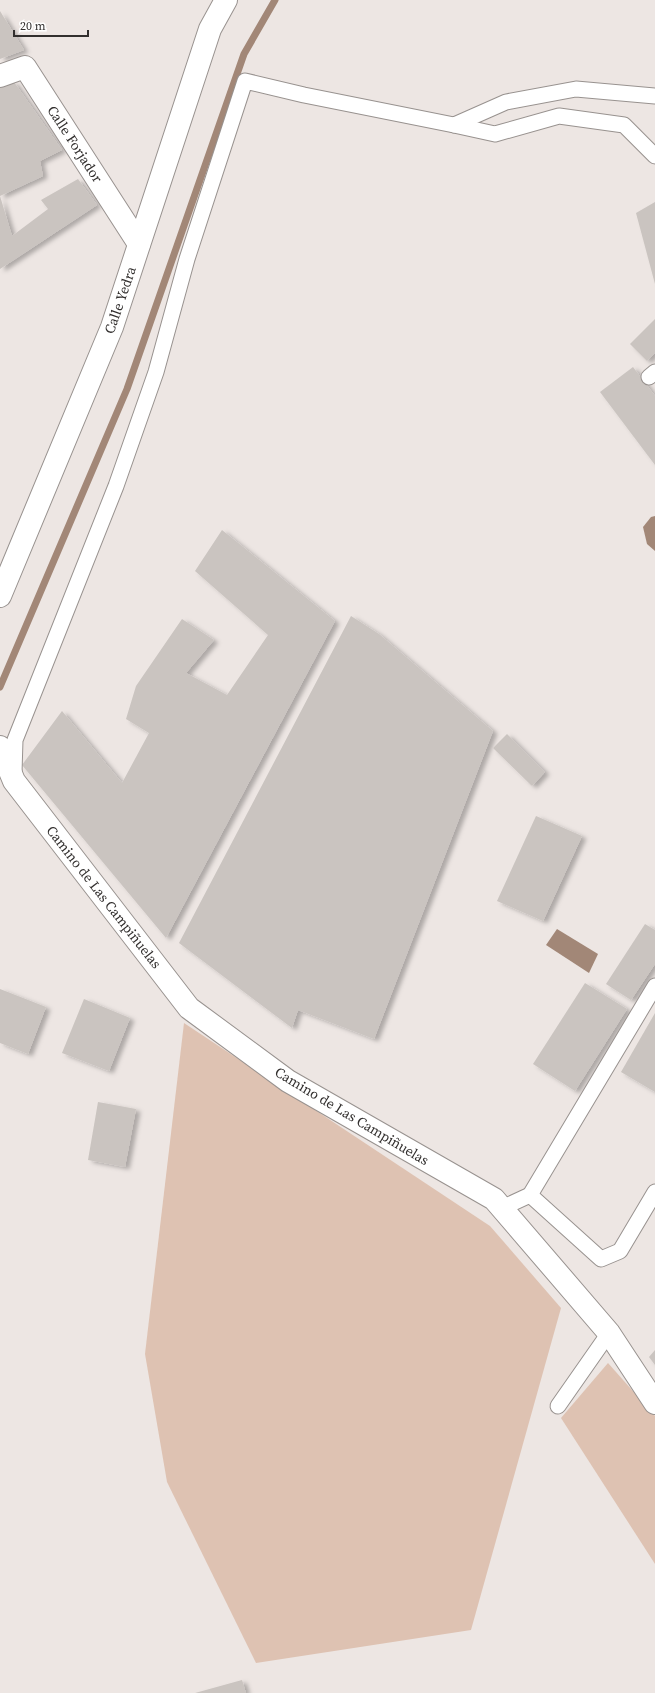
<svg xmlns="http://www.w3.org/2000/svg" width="655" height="1693" font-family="'Source Serif 4',serif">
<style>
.green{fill:#dec2b2}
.water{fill:#a28777}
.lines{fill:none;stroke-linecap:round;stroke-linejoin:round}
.stream{stroke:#a28777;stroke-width:7}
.building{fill:#cac4c0;filter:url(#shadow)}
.lane-casing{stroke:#98928f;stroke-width:17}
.street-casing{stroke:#98928f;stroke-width:24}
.lane{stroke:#fff;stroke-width:15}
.street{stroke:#fff;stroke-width:22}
.labels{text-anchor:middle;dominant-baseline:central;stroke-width:3;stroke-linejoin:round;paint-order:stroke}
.street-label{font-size:14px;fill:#322f2e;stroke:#fff}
</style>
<defs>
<filter id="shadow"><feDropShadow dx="4.5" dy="2.5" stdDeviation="2" flood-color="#0004"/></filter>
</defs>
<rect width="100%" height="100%" fill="#ede6e3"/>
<g class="green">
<polygon points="184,1023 490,1226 561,1308 471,1630 256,1663 167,1482 145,1354"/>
<polygon points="608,1363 655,1416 655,1564 561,1418"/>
</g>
<g class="water">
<polygon points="655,516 655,551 647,544 643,527 651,517"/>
<polygon points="557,929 598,954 589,973 546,945"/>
</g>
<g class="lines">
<polyline class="stream" points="0,687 127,389 244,54 275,0"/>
</g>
<g class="building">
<polygon points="0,11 24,50 0,59"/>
<polygon points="14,82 62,150 40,161 43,176 0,196 0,87"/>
<polygon points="78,179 97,205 0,269 0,196 12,236 48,209 41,200"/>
<polygon points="655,202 655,284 636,213"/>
<polygon points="655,319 655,353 647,361 630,344"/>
<polygon points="633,367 655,396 655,465 600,392"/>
<polygon points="222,530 335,621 166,938 22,765 62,711 122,783 149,733 126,719 136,686 182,619 214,640 186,673 227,695 268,635 195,571"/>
<polygon points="351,616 379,634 493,731 374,1039 298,1010 292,1028 179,943"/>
<polygon points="507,734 545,772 532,786 493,748"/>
<polygon points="536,816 582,836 543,921 497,901"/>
<polygon points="645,924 655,930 655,964 631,1000 606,984"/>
<polygon points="585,983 627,1009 575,1091 533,1064"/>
<polygon points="0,989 46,1007 28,1054 0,1043"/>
<polygon points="84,999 130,1018 109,1071 62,1053"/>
<polygon points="655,1013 655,1092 621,1072"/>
<polygon points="98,1102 136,1109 125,1167 88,1160"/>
<polygon points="655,1350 655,1365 649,1357"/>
<polygon points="242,1680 246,1693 195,1693"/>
</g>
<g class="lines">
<g class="lane-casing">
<g id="lane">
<polyline points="454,125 495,134 559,116 624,125 655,156"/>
<polyline points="649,377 655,372"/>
<polyline points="14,773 15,740 116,486 156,372 187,259 245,81 304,95 454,125 506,102 576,89 655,96"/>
<polyline points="530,1195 601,1259 620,1251 655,1192"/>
<polyline points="502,1208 530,1195 655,986"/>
<polyline points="558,1406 609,1333"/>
</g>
</g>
<g class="street-casing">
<g id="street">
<polyline points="0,76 25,67 139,244"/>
<polyline points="0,596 112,327 210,29 226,0"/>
<polyline points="0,747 14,781 189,1008 288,1081 494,1199 609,1333 655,1403"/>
</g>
</g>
<use href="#lane" class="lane"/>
<use href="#street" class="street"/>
</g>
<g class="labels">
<g class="street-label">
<text transform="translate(75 144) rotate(57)">Calle Forjador</text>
<text transform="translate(120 300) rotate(-71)">Calle Yedra</text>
<text transform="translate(104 897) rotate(52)">Camino de Las Campiñuelas</text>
<text transform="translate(352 1116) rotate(31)">Camino de Las Campiñuelas</text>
</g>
</g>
<path d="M14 30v6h74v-6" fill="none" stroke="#322f2e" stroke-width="2"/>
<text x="20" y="30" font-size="12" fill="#322f2e" stroke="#ffffff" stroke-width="3" paint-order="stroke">20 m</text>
</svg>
